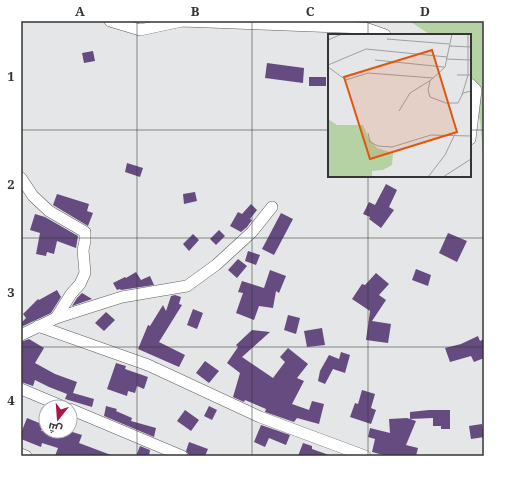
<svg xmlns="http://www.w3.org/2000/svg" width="505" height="477" font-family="'Noto Serif',Cairo,serif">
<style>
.green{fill:#b5d2a4}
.building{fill:#654b7f}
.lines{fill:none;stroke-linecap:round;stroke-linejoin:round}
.minor-casing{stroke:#5d5d5e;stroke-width:12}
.minor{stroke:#fff;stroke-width:11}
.grid{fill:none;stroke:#343435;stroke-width:1;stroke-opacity:0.55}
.inset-road{fill:none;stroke:#9e9fa0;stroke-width:1}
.view{fill:#df570e;fill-opacity:0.15;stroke:#df570e;stroke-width:2}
.inset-edge{fill:none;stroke:#343435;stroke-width:2}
.neatline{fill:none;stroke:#343435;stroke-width:1.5}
.grid-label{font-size:13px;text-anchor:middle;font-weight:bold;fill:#343435}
</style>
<rect width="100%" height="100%" fill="#e5e6e7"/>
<polygon class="green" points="409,21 484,21 484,163 480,120 470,96 470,35 431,35"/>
<g class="building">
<polygon points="93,51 95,61 84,63 82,53"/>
<polygon points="267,63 304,68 303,83 265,78"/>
<rect x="309" y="77" width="17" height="9"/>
<polygon points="127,163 143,168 140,177 125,172"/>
<polygon points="386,184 397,190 389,207 394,210 381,228 369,219 370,217 363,214 369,202 375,205"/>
<polygon points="195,192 197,201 184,204 183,194"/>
<polygon points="57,194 89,204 87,211 93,213 88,226 53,205"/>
<polygon points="251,204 257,210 250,219 252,220 247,227 241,232 230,226 238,212 242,214"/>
<polygon points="281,213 293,219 274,255 262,249"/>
<polygon points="35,214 45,217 78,236 76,248 57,241 54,254 47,252 46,256 36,254 40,233 30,230"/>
<polygon points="219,230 225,236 216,245 210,239"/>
<polygon points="448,233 467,241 457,262 439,253"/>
<polygon points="193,234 199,240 189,251 183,244"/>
<polygon points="248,251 260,255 256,265 245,261"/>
<polygon points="238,259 247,266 237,278 228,270"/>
<polygon points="416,269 431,275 428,286 412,280"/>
<polygon points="270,270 286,276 279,293 276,291 273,308 259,306 254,320 236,313 243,293 238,292 242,281 264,288"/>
<polygon points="136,272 141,280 150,276 154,285 121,290 120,289 117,290 113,283 125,277 126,278"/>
<polygon points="376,273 389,284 379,295 386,300 372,321 391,324 388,343 366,340 370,311 352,299 362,284 365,285"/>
<polygon points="57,290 61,297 51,313 21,327 21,323 26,318 23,314 38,299 39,300"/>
<polygon points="82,293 92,299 72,306 77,298"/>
<polygon points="175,295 181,297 179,304 182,305 159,342 185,355 179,367 138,349 148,325 150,326 163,305 166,311 171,296"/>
<polygon points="193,309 203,313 197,329 187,325"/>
<polygon points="106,312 115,320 104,331 95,323"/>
<polygon points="288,315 300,318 296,334 284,330"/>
<polygon points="322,328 325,345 307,347 304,331"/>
<polygon points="252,330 270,332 242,357 273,378 285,362 280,357 288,348 308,364 297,378 304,381 292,404 309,410 312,401 324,404 319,424 297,418 294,422 265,412 266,409 245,400 244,402 233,397 240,373 227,363 238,347 236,345"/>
<polygon points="478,336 480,341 484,339 484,358 474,362 471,356 450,362 445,348 461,344"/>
<polygon points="29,339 44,348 35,363 55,374 77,382 73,393 94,399 92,407 65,399 67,394 49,387 35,380 33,386 21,382 21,342"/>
<polygon points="341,352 350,355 345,373 333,369 325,384 318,381 320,371 329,355 339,359"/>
<polygon points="205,361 219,371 209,383 196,373"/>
<polygon points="116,363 126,366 125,369 148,377 144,389 137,386 135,393 128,391 127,396 107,389"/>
<polygon points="362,390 375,394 371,408 376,410 371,424 350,417 355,403 358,404"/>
<polygon points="106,406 117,409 116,411 132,418 131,421 156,428 154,437 104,416"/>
<polygon points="209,406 217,410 212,420 204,416"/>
<polygon points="185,410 199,420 191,431 177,421"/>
<polygon points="429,410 450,410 450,429 441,429 441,426 433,426 433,418 410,419 410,412"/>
<polygon points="27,418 44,425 41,431 69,431 82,435 79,443 111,455 111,456 55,456 58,448 42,443 41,447 21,439 21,433"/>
<polygon points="407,418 416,421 406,445 418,448 416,456 387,456 372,452 375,439 368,437 370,428 390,433 389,419"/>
<polygon points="482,424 484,437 471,439 469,426"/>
<polygon points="261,425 290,435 286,445 269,438 265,447 254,442"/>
<polygon points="189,442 208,449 205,456 189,455 186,451"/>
<polygon points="303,443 312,446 312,449 329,455 329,456 298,456"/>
<polygon points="140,446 150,450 149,456 136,456"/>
</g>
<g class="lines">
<g class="minor-casing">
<g id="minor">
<polyline points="110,21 140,30 182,21 365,28 385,35"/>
<polyline points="470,84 476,90 470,139"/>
<polyline points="21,178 33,196 49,211 85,232 85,241 83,250 85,273 80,284 71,294 56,318"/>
<polyline points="38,326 148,365 260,417 365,456"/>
<polyline points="21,335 56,318 122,297 187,286 216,265 252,232 272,207"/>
<polyline points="21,389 64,407"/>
<polyline points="70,409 182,456"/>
<polyline points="21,454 26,456"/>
</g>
</g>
<use href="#minor" class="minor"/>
</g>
<path class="grid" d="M137 21V456M252 21V456M368 21V35M21 130H329M470 130H484M368 176V456M21 238H484M21 347H484"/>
<g transform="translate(328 34)">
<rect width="143" height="143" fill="#e5e6e7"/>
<path d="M0 85 9 91H35L40 103 49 114 65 119 64 131 55 136 44 137V143H0Z" fill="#b5d2a4"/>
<path class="inset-road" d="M59 5 121 10M0 6 14 0M121 12 143 13M118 25 143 26M47 26 116 33M0 31 38 15 119 23M0 33 18 46 40 39 105 44M129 41H143M102 47 100 56 102 63 118 69H130L135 59 143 57M134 61 140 41V0M71 77 82 59 103 46 117 33 124 0M40 99 42 108 50 112 64 113 103 101 143 102M100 143 117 121 127 100M115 143 143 125"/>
<path class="view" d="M104 16 129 98 42 125 16 43Z"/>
<rect width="143" height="143" class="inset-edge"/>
</g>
<rect width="505" height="477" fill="none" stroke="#ffffff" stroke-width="44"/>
<g transform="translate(58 419) rotate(197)"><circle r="19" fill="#ffffff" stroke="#aeaeae"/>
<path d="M0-3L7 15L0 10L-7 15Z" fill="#aa1647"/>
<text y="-6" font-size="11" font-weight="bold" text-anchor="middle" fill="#343435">ش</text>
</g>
<rect x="22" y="22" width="461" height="433" class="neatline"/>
<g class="grid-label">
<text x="80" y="16">A</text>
<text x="195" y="16">B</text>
<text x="310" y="16">C</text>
<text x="425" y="16">D</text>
<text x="11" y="81">1</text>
<text x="11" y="189">2</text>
<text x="11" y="297">3</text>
<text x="11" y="405">4</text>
</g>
</svg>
